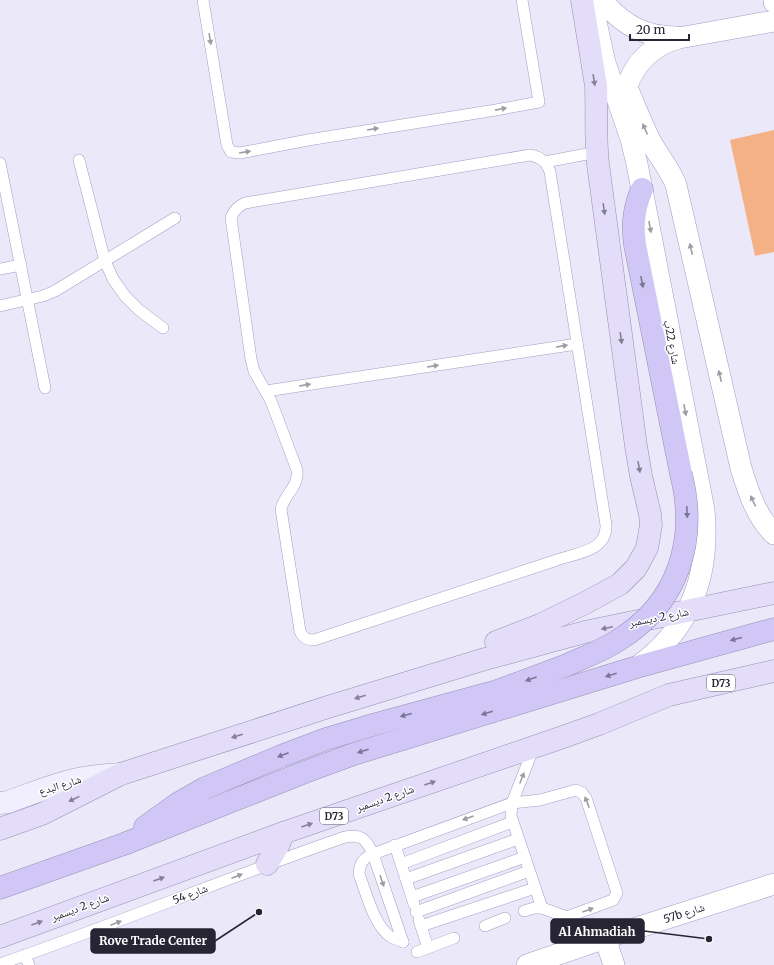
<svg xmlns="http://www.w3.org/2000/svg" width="774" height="965" font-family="Merriweather,'Noto Naskh Arabic',serif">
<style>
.pitch{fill:#f4b186}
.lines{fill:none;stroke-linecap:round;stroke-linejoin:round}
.service-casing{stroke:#a49dc4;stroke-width:12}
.minor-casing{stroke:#a49dc4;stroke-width:22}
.secondary-casing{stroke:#a49dc4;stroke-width:23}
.primary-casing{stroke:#958eb3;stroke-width:23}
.motorway-casing{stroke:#958eb3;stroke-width:23}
.service{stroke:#fff;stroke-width:11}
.minor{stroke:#fff;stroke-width:21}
.secondary{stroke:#f1eefd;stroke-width:22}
.primary{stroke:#e3ddfa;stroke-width:22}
.motorway{stroke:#d0c7f7;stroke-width:22}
.motorway-bridge-casing{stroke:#958eb3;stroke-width:23;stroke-linecap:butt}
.motorway-bridge{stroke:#d0c7f7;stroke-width:22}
.oneway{fill:#9e9ca4}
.oneway2{fill:#858097}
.oneway3{fill:#7c7696}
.labels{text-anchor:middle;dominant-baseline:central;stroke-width:3;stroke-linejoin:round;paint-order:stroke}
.shield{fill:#fff;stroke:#686671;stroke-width:1}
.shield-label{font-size:10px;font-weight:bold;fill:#272434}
.street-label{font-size:11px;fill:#272434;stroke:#fff}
.leader{fill:none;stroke:#272434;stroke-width:1.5}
.callout-dot{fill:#272434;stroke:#fff;stroke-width:1.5}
.callout{fill:#272434;stroke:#272434;stroke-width:1.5}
.callout-label{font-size:12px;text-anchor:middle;font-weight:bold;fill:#fff}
</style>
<rect width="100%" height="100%" fill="#ebe8f9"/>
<polygon class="pitch" points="774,130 774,252 755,256 730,140"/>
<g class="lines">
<g class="service-casing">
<g id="service">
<polyline points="203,0 227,145 231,152 240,153 308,140 496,110 539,102 522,0"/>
<path d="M530 155C541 157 547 162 550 172L606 525C607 551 577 553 557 560L314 640C307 640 303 638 300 631L281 509C285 493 299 487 297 470L271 401 254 371 251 359 231 218C234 210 238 206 245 203Z"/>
<polyline points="79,160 105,261 113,279 125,296 139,310 163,328"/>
<polyline points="545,162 597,152"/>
<polyline points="0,163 45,388"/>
<polyline points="0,269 21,265"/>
<polyline points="0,306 43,296 55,291 175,218"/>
<polyline points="266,391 577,344"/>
<polyline points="534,747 512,803 511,816 542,908"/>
<polyline points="395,845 414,904"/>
<polyline points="401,864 512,822"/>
<polyline points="406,879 518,839"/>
<polyline points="412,897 525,857"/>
<polyline points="416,912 529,871"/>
<polyline points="419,920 428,948"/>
<polyline points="421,926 535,888"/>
<polyline points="485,926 505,918"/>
<polyline points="403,942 373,854 512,803 540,800 576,790 582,793 586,798 617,893 613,900 567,917 542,908 534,908 524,911"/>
<polyline points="417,952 454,938"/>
<polyline points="25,955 29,965"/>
<path d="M0 964C116 924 229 877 345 837 362 834 366 839 373 854 363 858 360 863 359 874 366 892 374 926 391 937 395 939 399 940 403 942"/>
</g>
</g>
<g class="minor-casing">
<g id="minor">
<polyline points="774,0 774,2"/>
<path d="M604 3C625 26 645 37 677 37"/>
<path d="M593 8 605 63 631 139 637 164 704 510C710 574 691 629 637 667"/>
<path d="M627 86C636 61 653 45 679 38L774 21"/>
<path d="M629 92C636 109 643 127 652 144 660 158 670 169 676 185L741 468C748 491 756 516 774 534"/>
<polyline points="605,938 614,965"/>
<polyline points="527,965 605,938 774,884"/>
</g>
</g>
<g class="secondary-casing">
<path id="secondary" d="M0 803 8 802C31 794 54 784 78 779 92 776 106 775 121 774"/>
</g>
<g class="primary-casing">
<g id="primary">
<path d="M496 642 540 625 587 602 620 584 636 568 647 548 651 525 650 514 641 476 636 446 598 164C595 138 597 112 596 86L582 0"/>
<polyline points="0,829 42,814 121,774 328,707 485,659 585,632 774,593"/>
<polyline points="267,864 279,844 283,833"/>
<polyline points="0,937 283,833 563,737 599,724 669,695 774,671"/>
</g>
</g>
<g class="motorway-casing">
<g id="motorway">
<path d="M642 189C634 208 632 224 635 245L681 474"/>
<polyline points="145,827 177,804 205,788 281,756 326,739 376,724 497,691 567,665"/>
<polyline points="0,888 124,844 305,772 354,754 637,667 774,629"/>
</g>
</g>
<use href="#service" class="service"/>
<use href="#minor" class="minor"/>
<use href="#secondary" class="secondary"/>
<use href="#primary" class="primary"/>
<use href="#motorway" class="motorway"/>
<g class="motorway-bridge-casing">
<path id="motorway-bridge" d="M567 665C584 657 602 651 617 641 678 604 698 541 681 474"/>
</g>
<use href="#motorway-bridge" class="motorway-bridge"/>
</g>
<defs><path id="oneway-solid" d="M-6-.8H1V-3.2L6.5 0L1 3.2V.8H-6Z"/></defs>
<g class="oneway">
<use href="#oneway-solid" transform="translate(210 39) rotate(81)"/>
<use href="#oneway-solid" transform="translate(501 109) rotate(-11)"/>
<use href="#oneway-solid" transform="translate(373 129) rotate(-9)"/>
<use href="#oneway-solid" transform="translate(645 129) rotate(-114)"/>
<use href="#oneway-solid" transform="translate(245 152) rotate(-9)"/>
<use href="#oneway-solid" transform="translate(650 227) rotate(79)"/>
<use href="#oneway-solid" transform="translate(691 249) rotate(-103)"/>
<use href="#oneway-solid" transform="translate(562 346) rotate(-9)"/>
<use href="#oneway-solid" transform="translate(433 366) rotate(-9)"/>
<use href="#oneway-solid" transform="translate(720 376) rotate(-103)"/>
<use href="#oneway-solid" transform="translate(305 385) rotate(-9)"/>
<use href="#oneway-solid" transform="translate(685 410) rotate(79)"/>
<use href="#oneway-solid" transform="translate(753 501) rotate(-115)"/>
<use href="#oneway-solid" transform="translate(522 778) rotate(-68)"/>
<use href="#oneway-solid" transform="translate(587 802) rotate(-111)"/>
<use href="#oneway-solid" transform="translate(468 818) rotate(160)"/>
<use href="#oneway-solid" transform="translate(237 876) rotate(-21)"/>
<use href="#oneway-solid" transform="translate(382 881) rotate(71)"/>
<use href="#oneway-solid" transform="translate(588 910) rotate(-20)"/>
<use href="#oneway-solid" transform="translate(116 923) rotate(-21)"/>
</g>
<g class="oneway2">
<use href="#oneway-solid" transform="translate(594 80) rotate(81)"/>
<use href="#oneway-solid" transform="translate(604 209) rotate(82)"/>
<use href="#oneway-solid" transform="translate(621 338) rotate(82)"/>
<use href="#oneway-solid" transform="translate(639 467) rotate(80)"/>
<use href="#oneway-solid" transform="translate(607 628) rotate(168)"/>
<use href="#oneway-solid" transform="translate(360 697) rotate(163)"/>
<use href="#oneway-solid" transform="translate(237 736) rotate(162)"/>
<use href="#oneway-solid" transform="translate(430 783) rotate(-19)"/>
<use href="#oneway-solid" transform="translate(74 799) rotate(154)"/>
<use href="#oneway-solid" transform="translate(307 825) rotate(-19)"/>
<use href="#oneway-solid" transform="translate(159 879) rotate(-20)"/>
<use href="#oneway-solid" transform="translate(37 923) rotate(-20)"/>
</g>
<g class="oneway3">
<use href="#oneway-solid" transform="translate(642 282) rotate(79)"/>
<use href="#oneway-solid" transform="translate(687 512) rotate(88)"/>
<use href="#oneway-solid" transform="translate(736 639) rotate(165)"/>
<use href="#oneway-solid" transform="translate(611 675) rotate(163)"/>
<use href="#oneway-solid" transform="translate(531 679) rotate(160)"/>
<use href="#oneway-solid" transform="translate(487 713) rotate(163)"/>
<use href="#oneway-solid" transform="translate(406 715) rotate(165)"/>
<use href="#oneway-solid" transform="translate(363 751) rotate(162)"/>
<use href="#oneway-solid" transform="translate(283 755) rotate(159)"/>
</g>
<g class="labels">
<g class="shield">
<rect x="707" y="675" width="28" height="16" rx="3"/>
<rect x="320" y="808" width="28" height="16" rx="3"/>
</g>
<g class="shield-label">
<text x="721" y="683">D73</text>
<text x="334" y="816">D73</text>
</g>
<g class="street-label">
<text transform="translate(672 342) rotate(79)">شارع 22ب</text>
<text transform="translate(659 617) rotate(-11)">شارع 2 ديسمبر</text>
<text transform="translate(60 785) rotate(-17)">شارع البدع</text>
<text transform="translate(385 798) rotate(-19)">شارع 2 ديسمبر</text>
<text transform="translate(190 894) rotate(-21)">شارع 54</text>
<text transform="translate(80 907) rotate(-20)">شارع 2 ديسمبر</text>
<text transform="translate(684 913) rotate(-18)">57b شارع</text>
</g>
</g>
<path class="leader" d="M709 939L644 931M259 912L215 941"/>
<g class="callout-dot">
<circle cx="709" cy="939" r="4"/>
<circle cx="259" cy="912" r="4"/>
</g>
<g class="callout">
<rect x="551" y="919" width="93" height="24" rx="4"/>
<rect x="91" y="929" width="124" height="24" rx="4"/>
</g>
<g class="callout-label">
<text x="597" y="936">Al Ahmadiah</text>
<text x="153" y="945">Rove Trade Center</text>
</g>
<path d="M630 34v6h59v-6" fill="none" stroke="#272434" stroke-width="2"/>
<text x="636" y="34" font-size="12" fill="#272434" stroke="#ffffff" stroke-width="3" paint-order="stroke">20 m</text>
</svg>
